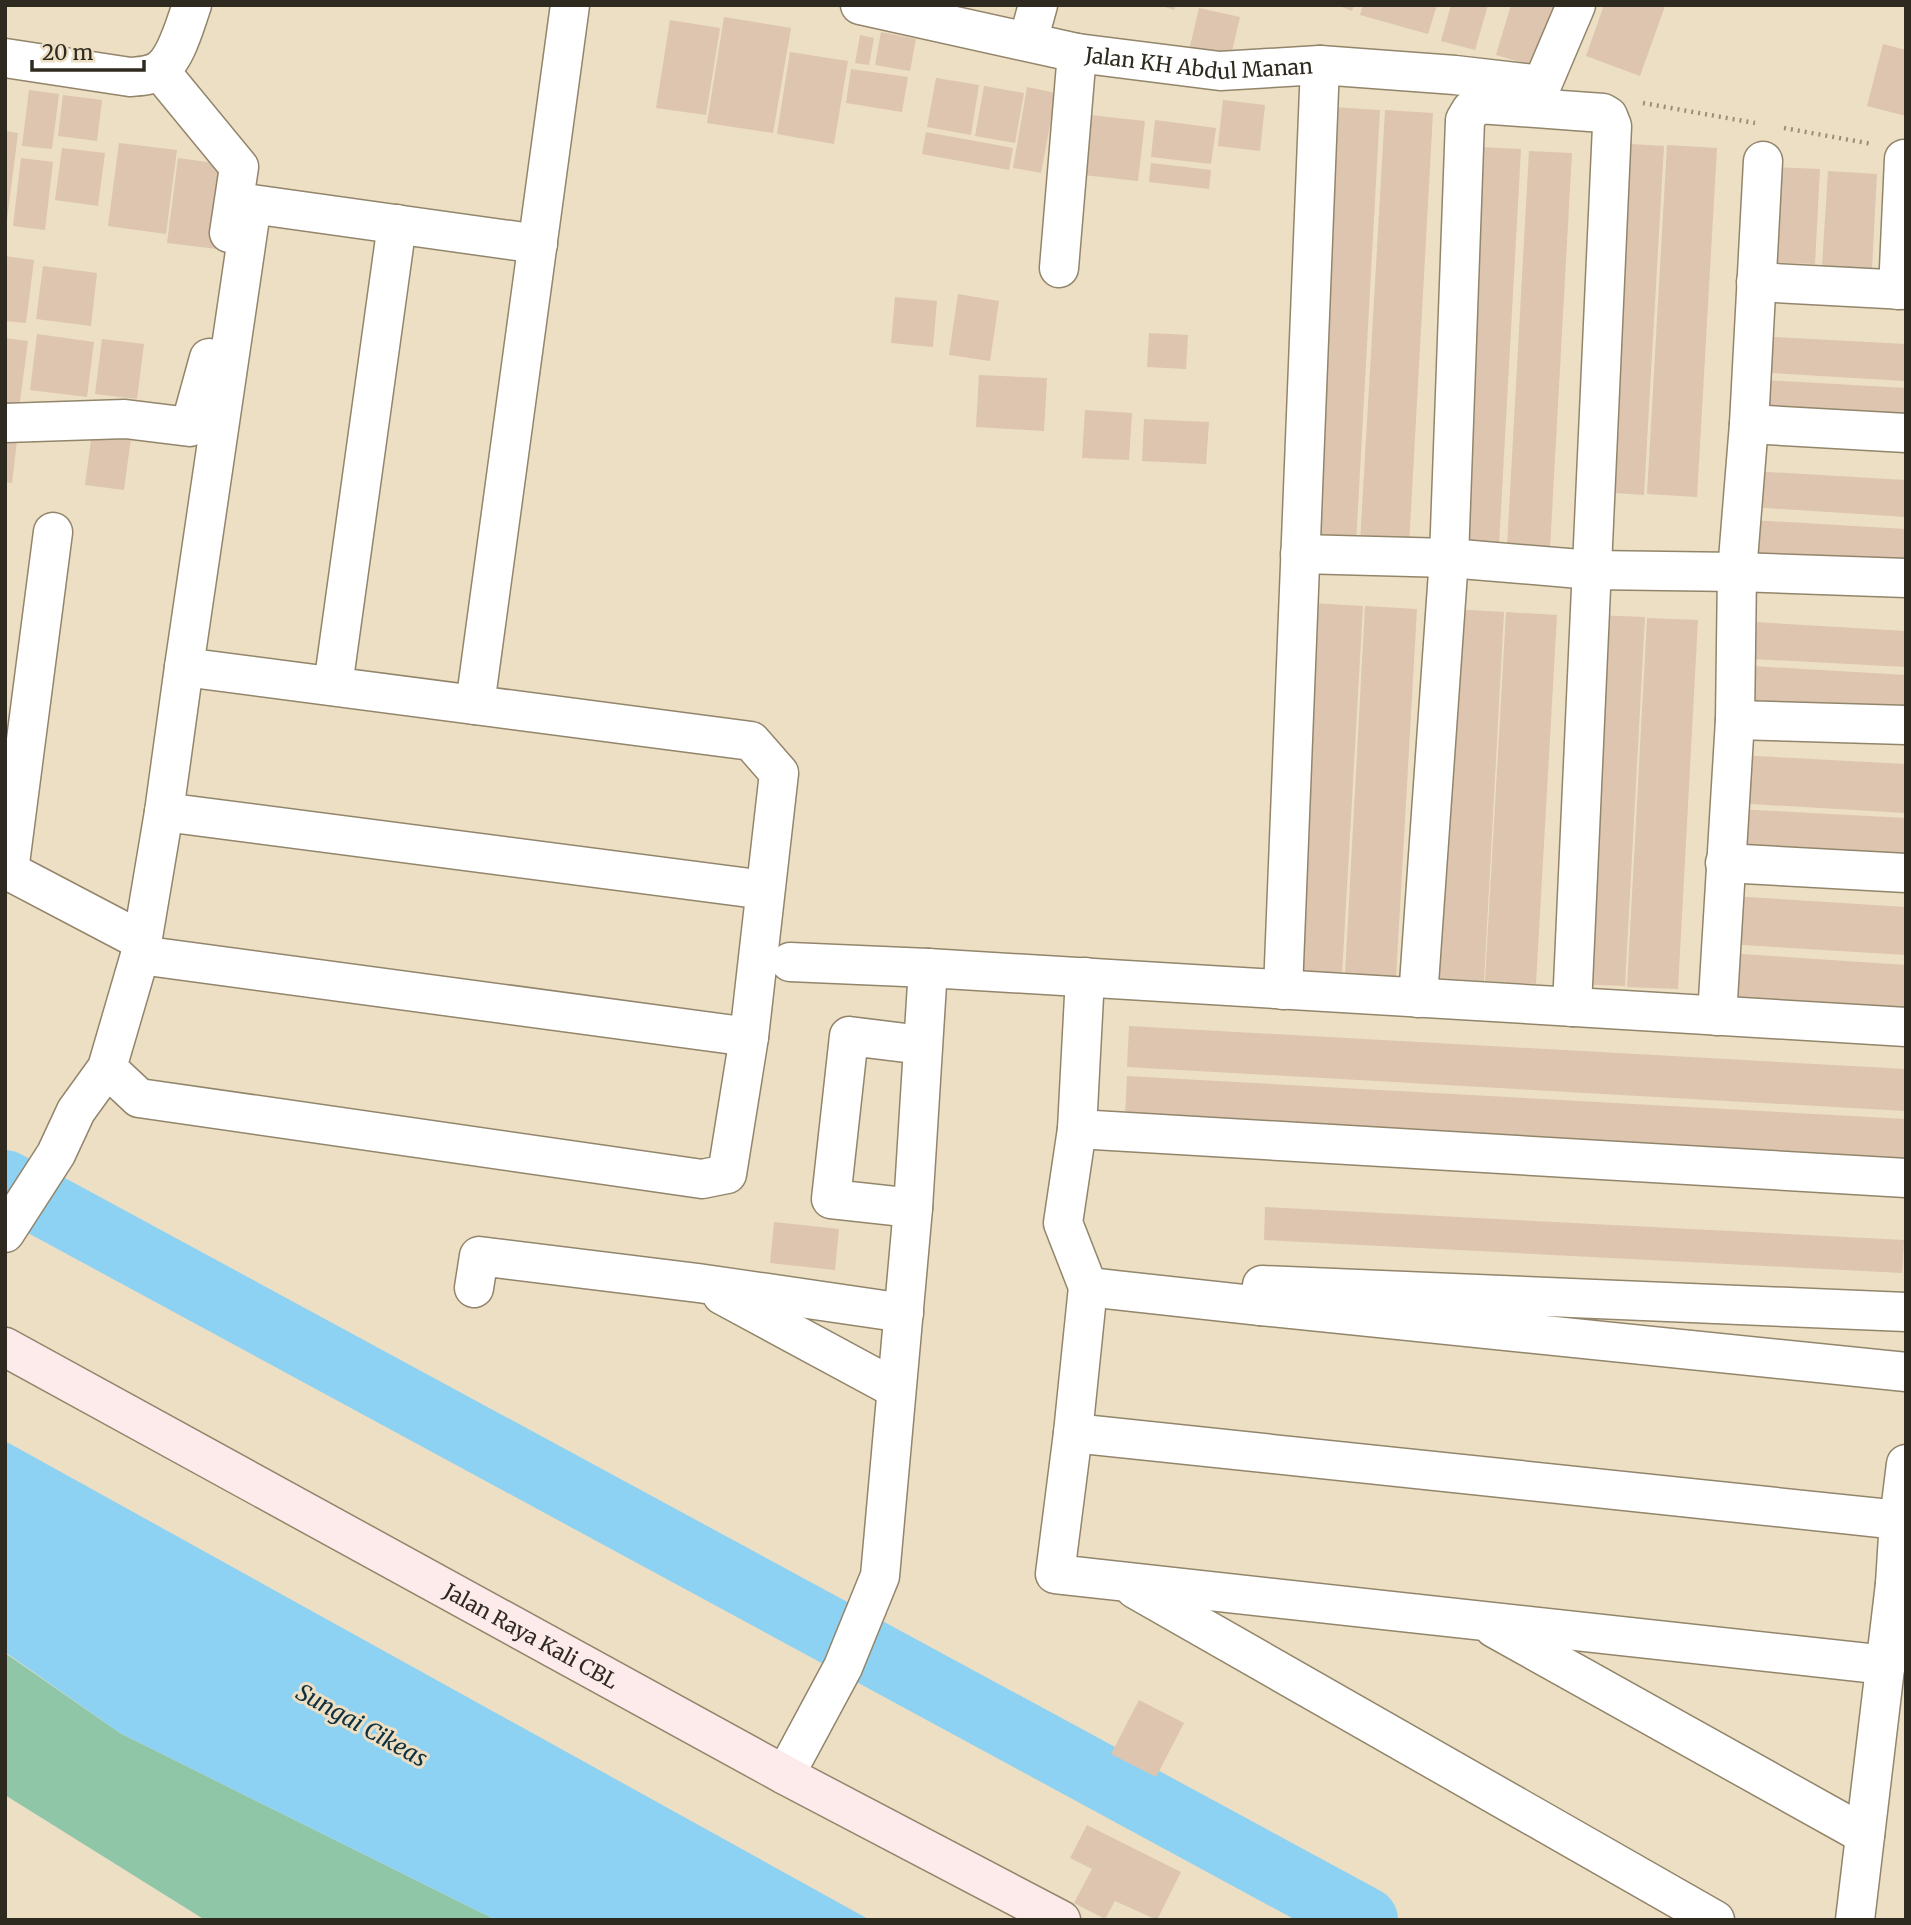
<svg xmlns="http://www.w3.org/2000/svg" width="1911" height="1925" font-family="Merriweather,serif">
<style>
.green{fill:#8fc6a7}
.water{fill:#8dd1f3}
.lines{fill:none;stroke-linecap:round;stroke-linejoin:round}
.river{stroke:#8dd1f3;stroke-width:66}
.building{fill:#ddc5af}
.street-casing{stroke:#92856b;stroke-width:41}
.secondary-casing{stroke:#92856b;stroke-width:41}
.path{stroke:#988e7a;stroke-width:4.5;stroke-dasharray:2 5;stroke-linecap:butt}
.street{stroke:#fff;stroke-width:38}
.secondary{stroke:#fdeaeb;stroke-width:38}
.labels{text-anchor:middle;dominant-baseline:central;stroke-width:6;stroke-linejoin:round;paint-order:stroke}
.street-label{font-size:21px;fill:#2f2a1f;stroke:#eddfc3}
.water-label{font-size:23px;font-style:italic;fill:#10303e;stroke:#eddfc3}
</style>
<rect width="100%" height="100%" fill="#eddfc3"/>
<polygon class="green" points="5,1653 120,1733 496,1920 205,1920 5,1795"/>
<polygon class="water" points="5,1441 870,1920 496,1920 120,1733 5,1652"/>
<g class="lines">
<polyline class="river" points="5,1183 1365,1920"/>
</g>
<g class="building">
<polygon points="1159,5 1176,5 1174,10"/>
<polygon points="1337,5 1354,5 1352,11"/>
<polygon points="1363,5 1437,5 1428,34 1360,15"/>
<polygon points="1451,5 1488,5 1475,50 1441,41"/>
<polygon points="1511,5 1556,6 1537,67 1496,55"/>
<polygon points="1604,5 1665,6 1640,76 1586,56"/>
<polygon points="1199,8 1240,17 1229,64 1188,55"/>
<polygon points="724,17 791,28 773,133 707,123"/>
<polygon points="670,20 720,28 706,115 656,108"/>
<polygon points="881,32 916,39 910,71 875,65"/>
<polygon points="860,35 874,38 869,65 855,63"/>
<polygon points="1883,44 1906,50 1906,116 1867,106"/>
<polygon points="790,52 848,61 834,144 777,134"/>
<polygon points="851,69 908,77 902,112 846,103"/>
<polygon points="936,78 979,85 971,135 927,127"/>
<polygon points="984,86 1024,93 1015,143 975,136"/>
<polygon points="1027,87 1056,93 1041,173 1013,168"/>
<polygon points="29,90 59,94 52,149 22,146"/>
<polygon points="63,95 102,100 97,141 58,136"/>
<polygon points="1223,100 1265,105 1260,151 1218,146"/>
<polygon points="1331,107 1380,110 1356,543 1307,540"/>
<polygon points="1385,110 1433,113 1409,546 1360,543"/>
<polygon points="1090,115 1145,121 1138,181 1083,175"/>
<polygon points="1155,120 1216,128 1211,164 1151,157"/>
<polygon points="5,131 18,133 7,220 5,220"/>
<polygon points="926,132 1013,148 1009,170 922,154"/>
<polygon points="119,143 177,150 166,234 108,226"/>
<polygon points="1614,143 1664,146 1644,495 1600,492"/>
<polygon points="1667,145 1717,148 1697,497 1647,494"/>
<polygon points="1478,147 1521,149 1499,545 1456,543"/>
<polygon points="62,148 105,153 98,206 55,200"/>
<polygon points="1529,151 1572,153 1550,549 1507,547"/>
<polygon points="21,158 53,162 45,230 13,226"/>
<polygon points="178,158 229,165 217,249 167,243"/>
<polygon points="1151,163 1211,170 1209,189 1149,182"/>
<polygon points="1772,167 1820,169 1815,264 1767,262"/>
<polygon points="1828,171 1877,174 1872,269 1822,266"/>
<polygon points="5,256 34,260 26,323 5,321"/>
<polygon points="43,266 97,273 91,326 36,319"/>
<polygon points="958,294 999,301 990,361 949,355"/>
<polygon points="895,297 937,301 933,347 891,343"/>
<polygon points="1149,333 1188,335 1186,369 1147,367"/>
<polygon points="37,334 94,342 87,397 30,390"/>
<polygon points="1755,336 1906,344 1906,381 1753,372"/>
<polygon points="5,338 28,341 18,416 5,415"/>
<polygon points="102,339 144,344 137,399 95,394"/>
<polygon points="979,375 1047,378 1044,431 976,427"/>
<polygon points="1764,380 1906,388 1906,424 1762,417"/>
<polygon points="1085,410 1132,413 1129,460 1082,458"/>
<polygon points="1144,419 1209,422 1206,464 1142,461"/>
<polygon points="93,425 132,430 124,490 85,485"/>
<polygon points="5,439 17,440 12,483 5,482"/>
<polygon points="1751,471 1906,480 1906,517 1749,507"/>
<polygon points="1750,520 1906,529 1906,566 1748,557"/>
<polygon points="1312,603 1363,606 1342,975 1291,972"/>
<polygon points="1365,606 1417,609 1396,978 1345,975"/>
<polygon points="1453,609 1504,612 1484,981 1433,978"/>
<polygon points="1506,612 1557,615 1536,984 1485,981"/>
<polygon points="1594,615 1645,617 1625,986 1573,984"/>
<polygon points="1647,618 1698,620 1678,989 1627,987"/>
<polygon points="1754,622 1906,631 1906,667 1752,659"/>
<polygon points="1752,666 1906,675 1906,712 1750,703"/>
<polygon points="1737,755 1906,764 1906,813 1734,803"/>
<polygon points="1735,809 1906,818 1906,866 1732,856"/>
<polygon points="1731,896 1906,907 1906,955 1727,944"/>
<polygon points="1727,953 1906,965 1906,1012 1726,999"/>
<polygon points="1129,1026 1906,1069 1906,1111 1127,1067"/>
<polygon points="1127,1076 1906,1119 1906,1161 1125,1117"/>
<polygon points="1265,1207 1904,1240 1902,1273 1264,1240"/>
<polygon points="774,1222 839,1229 835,1270 770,1263"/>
<polygon points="1139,1700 1184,1723 1156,1777 1111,1754"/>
<polygon points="1087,1825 1181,1872 1157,1920 1115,1901 1105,1919 1074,1903 1092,1869 1070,1858"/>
</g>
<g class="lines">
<g class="street-casing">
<g id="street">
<path id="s1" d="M860 5 1077 53 1220 71 1320 65 1455 75 1542 85 1576 5"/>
<polyline points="1028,41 1038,5"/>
<path d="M5 58 130 77C140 76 150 76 158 71 176 61 185 24 192 5"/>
<polyline points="160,71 239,167 229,233"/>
<polyline points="1059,268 1077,53"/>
<polyline points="1756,282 1906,290"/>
<polyline points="1898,290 1904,159"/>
<polyline points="5,423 125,419 190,427 209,358"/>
<polyline points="1749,424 1906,433"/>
<polyline points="1300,554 1449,558 1592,570 1737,572 1906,578"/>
<polyline points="184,667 252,204 538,244"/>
<polyline points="333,686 397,224"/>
<polyline points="475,705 570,5"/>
<polyline points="1735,720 1906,725"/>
<polyline points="164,812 765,890"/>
<polyline points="1725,863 1906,873"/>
<polyline points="5,869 142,941"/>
<polyline points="9,871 53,532"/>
<polyline points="140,955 749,1037"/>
<polyline points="790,962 928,968 1906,1027"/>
<polyline points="1085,977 1077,1129 1063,1223 1088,1287 1073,1433 1899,1520 1906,1464"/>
<polyline points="1283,990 1320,65"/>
<polyline points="1418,998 1449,558 1465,120 1471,110 1479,104 1603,113 1608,116 1612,126 1572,1007"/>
<polyline points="1717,1016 1735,720 1737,572 1749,424 1763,161"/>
<polyline points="1077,1129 1906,1178"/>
<polyline points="913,1208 831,1199 849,1036 922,1045"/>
<polyline points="5,1233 56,1154 76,1111 107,1068 140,955 164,812 184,667 751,741 779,773 749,1037 727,1174 702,1179 139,1098 107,1068"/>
<polyline points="1088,1287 1261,1306"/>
<polyline points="474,1288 479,1256 698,1283 904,1313"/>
<polyline points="722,1295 896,1389"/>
<polyline points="1906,1312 1262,1285 1261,1306 1906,1372"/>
<polyline points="1073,1433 1055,1574 1886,1665"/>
<polyline points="1899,1520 1895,1584 1906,1585"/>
<polyline points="1135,1589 1715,1920"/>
<polyline points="1494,1628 1865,1835"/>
<polyline points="785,1775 843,1667 880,1576 913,1208 928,968"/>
<polyline points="1855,1920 1895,1584"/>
</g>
</g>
<g class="secondary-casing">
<g id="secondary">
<path id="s2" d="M5 1347 785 1775 1061 1920"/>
</g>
</g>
<g class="path">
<polyline points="1643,103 1755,123"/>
<polyline points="1784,128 1872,144"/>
</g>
<use href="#street" class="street"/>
<use href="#secondary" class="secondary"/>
</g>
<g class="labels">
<g class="street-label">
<text stroke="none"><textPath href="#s1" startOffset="345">Jalan KH Abdul Manan</textPath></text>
<text stroke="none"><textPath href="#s2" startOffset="600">Jalan Raya Kali CBL</textPath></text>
</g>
<g class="water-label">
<text transform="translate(362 1725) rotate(29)">Sungai Cikeas</text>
</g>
</g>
<rect width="1911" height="1925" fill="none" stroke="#2f2a1f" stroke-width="14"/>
<path d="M32 60v10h112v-10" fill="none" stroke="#2f2a1f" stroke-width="3.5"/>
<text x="42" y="60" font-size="21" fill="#2f2a1f" stroke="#eddfc3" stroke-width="5" paint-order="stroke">20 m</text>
</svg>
